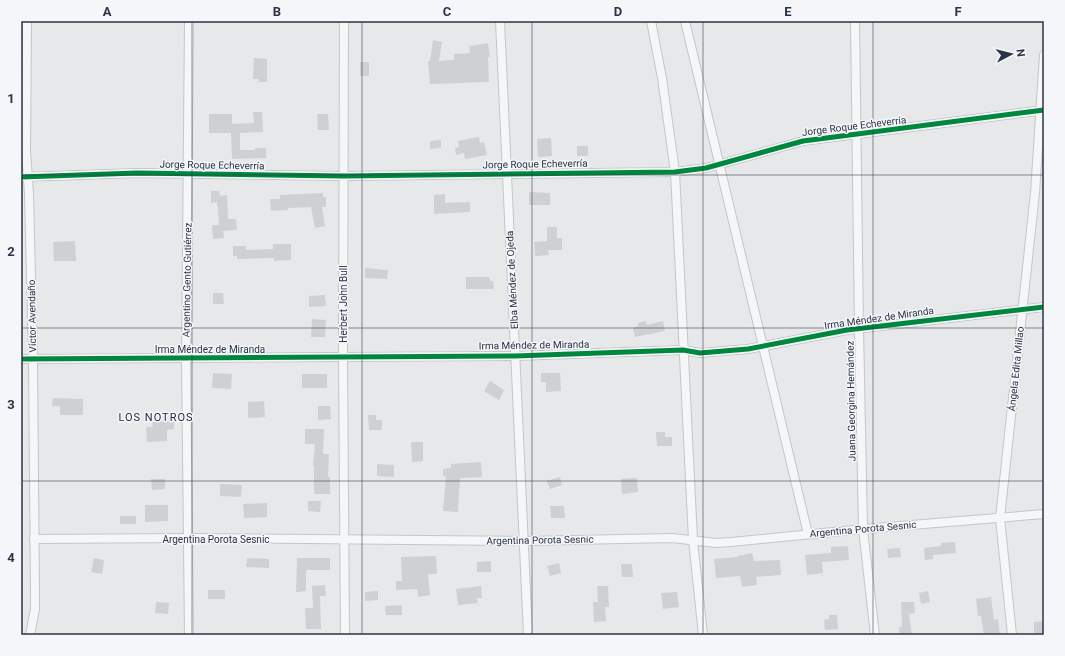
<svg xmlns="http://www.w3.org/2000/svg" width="1065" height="656" font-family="Roboto,sans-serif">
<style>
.building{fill:#ced0d3}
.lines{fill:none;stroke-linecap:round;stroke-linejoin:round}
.minor-casing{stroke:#c4c6c8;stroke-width:10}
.minor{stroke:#f5f6f7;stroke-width:8}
.cycleway-casing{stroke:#f4f6f9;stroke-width:8}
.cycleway{stroke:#00873e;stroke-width:5}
.grid{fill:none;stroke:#2b3445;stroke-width:1;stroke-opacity:0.55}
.labels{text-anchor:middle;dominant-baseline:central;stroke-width:3;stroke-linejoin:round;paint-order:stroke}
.street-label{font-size:10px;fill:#2b3445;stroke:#f4f6f9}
.neighbourhood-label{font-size:11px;letter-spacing:1px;fill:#1d2536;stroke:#f4f6f9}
.neatline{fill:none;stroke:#2b3445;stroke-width:1.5}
.grid-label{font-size:13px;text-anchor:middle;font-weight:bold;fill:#2b3445}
</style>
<rect width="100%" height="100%" fill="#e6e8ea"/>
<g class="building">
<polygon points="433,40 442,42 439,61 454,60 454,54 470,53 469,46 488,43 490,57 488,57 489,82 430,84 428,61 430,61"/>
<polygon points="254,58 267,59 267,82 258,82 259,79 253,79"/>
<rect x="360" y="62" width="9" height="14"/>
<polygon points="253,112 262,112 263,132 240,133 240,150 255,150 255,148 266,148 266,158 232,159 231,133 209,133 209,114 232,114 232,124 254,123"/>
<polygon points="317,114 328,114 329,130 318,130"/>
<polygon points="479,137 480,143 484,142 487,155 465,159 464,153 456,155 455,148 459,147 458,141"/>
<polygon points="551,138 552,156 538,157 537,139"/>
<polygon points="441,140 441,148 430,149 430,141"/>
<rect x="577" y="146" width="11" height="10"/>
<polygon points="211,191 219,191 220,196 227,195 228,219 236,219 237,230 223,231 224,238 213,239 212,225 219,225 218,207 217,207 217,202 211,203"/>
<polygon points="529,192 550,193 550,205 529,205"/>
<polygon points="323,193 323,197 326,197 326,207 322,207 325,226 315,228 311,207 288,208 288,210 271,211 270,199 280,199 280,195"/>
<polygon points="445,194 445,203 470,202 470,212 434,214 434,195"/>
<polygon points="547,227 557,227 557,238 562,238 562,250 548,250 549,255 535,256 534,242 547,241"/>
<polygon points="75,241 76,261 54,261 53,242"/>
<polygon points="273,244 291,244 291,260 274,261 274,258 237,259 237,256 233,256 233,246 246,246 246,250 273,249"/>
<polygon points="365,268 388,270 387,279 365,278"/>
<polygon points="466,277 489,277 490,281 493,281 494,289 466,289"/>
<polygon points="213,293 223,293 224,304 213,304"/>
<polygon points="325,295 326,306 309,307 309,296"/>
<polygon points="312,319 326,320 325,337 311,337"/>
<polygon points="646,321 647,325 663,321 665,331 635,337 633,328 638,326 638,323"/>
<polygon points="213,373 232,374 231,389 212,388"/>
<polygon points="541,373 560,373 561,391 546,392 546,382 541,382"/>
<rect x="302" y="374" width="25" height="14"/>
<polygon points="490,381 504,390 499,400 484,391"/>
<polygon points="53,398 83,399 83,415 60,415 60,406 52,406"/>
<polygon points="264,401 265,417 248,418 248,402"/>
<polygon points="318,406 330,406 331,419 318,420"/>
<polygon points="368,415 376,415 376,420 382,420 382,430 369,430"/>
<polygon points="174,421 174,429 167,430 167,441 147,442 146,427 153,427 152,422"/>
<polygon points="305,429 324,429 323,454 329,454 328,477 330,477 330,494 314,494 314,466 313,466 315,444 305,444"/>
<polygon points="656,432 665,432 665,437 672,437 672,446 657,446"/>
<polygon points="411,442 423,442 423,461 412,462"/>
<polygon points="481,462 482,477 460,478 458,512 443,511 446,476 443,476 443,469 451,468 451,464"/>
<polygon points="377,464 394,465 394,477 377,476"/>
<polygon points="560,477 562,485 550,489 547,481"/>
<polygon points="637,478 638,492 622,494 621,479"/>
<polygon points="151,479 165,479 165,489 152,490"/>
<polygon points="220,484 242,485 241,497 220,496"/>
<polygon points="308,501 321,501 320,512 308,511"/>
<polygon points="267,503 267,517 244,518 243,504"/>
<polygon points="145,505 168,505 168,521 145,522"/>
<polygon points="550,506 564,506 565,518 551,518"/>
<rect x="120" y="516" width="16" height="8"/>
<polygon points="955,542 956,553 933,555 933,559 925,560 924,548 941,546 941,543"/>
<polygon points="848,546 849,560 822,562 823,573 807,575 805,555 831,553 831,547"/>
<polygon points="900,548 901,557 888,558 887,549"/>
<polygon points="752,553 754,561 780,560 781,575 756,577 757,585 742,587 740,576 716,578 714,559 737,557 737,556"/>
<polygon points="436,556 437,574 428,574 430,595 418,597 417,589 396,590 396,581 402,581 401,557"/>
<polygon points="94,558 104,560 102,574 91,572"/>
<polygon points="247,558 269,559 269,568 246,567"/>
<polygon points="297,558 330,558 330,570 306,570 306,591 296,592"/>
<polygon points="491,561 491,572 477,572 477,562"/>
<polygon points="559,563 561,573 550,576 547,566"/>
<polygon points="621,564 632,564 633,577 622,577"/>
<polygon points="325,585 326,596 320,596 321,629 306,629 305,608 313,608 312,586"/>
<polygon points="481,586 482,598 477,598 478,603 458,605 456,589"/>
<polygon points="597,586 608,586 609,607 605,607 606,621 594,622 593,602 598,602"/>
<rect x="208" y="590" width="17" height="9"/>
<polygon points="378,591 378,600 365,601 365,592"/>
<polygon points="928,591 930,602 921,604 919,593"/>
<polygon points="677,592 679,607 663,609 661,593"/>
<polygon points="991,597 994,620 998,619 1000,635 984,635 981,616 978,616 976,599"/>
<polygon points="156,602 169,603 168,614 155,613"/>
<polygon points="901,602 914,602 915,613 909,614 912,635 900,635 899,627 902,627"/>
<polygon points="402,605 402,615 386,615 385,606"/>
<polygon points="829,615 837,615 838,629 825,630 824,620 829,619"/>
<polygon points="1044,621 1044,635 1034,635 1034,622"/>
</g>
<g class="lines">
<g class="minor-casing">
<g id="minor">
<polyline points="27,21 26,151 29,194 33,359 35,593 35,609 30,635"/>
<polyline points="189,21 186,358 189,635"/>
<polyline points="344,21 343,357 345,635"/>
<polyline points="500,21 528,635"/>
<polyline points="651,21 662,78 675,172 693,540 703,635"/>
<polyline points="685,21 808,534"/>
<polyline points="855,21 859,328 863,529 875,635"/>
<polyline points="21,177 137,173 344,176 675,172 706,168 803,141 1044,110"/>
<polyline points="21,359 515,356 683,350 700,353 748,349 847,330 1044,307"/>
<polyline points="34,539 188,538 524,541 672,538 716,543 731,542 863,529 1044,514"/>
<polyline points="1012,635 1000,518 1035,193 1044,55"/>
</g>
</g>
<use href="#minor" class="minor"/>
<g class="cycleway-casing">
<g id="cycleway">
<polyline points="21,177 137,173 344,176 675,172 706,168 803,141 1044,110"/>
<polyline points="21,359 515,356 683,350 700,353 748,349 847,330 1044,307"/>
</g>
</g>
<use href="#cycleway" class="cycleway"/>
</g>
<path class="grid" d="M192 21V635M362 21V635M532 21V635M703 21V635M873 21V635M21 175H1044M21 328H1044M21 481H1044"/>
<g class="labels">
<g class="street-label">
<text transform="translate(854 126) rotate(-7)">Jorge Roque Echeverría</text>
<text transform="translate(535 164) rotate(-1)">Jorge Roque Echeverría</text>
<text transform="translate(212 165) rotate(1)">Jorge Roque Echeverría</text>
<text transform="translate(187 280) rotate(-89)">Argentino Gento Gutiérrez</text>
<text transform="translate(512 280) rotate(-93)">Elba Méndez de Ojeda</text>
<text transform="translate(343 304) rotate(-90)">Herbert John Bull</text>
<text transform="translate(32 316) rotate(-91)">Víctor Avendaño</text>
<text transform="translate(879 318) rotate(-8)">Irma Méndez de Miranda</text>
<text transform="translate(534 345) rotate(-1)">Irma Méndez de Miranda</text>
<text x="210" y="349">Irma Méndez de Miranda</text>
<text transform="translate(1016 369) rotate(-84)">Ángela Edita Millao</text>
<text transform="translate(851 401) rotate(-91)">Juana Georgina Hernández</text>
<text transform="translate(863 529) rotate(-5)">Argentina Porota Sesnic</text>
<text x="216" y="539">Argentina Porota Sesnic</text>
<text transform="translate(540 540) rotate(-1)">Argentina Porota Sesnic</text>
</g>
<g class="neighbourhood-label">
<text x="156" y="417">LOS NOTROS</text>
</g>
</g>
<rect width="1065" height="656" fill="none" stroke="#f4f6f9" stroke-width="44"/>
<g transform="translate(1011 54) rotate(83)" stroke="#f4f6f9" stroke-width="3" paint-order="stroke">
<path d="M0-3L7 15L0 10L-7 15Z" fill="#2b3445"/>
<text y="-6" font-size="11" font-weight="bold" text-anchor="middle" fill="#2b3445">N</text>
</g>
<rect x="22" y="22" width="1021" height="612" class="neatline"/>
<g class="grid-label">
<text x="107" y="16">A</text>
<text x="277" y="16">B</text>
<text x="447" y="16">C</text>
<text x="618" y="16">D</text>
<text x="788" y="16">E</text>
<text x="958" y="16">F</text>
<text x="11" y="103">1</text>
<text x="11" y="256">2</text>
<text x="11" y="409">3</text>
<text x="11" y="562">4</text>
</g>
</svg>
